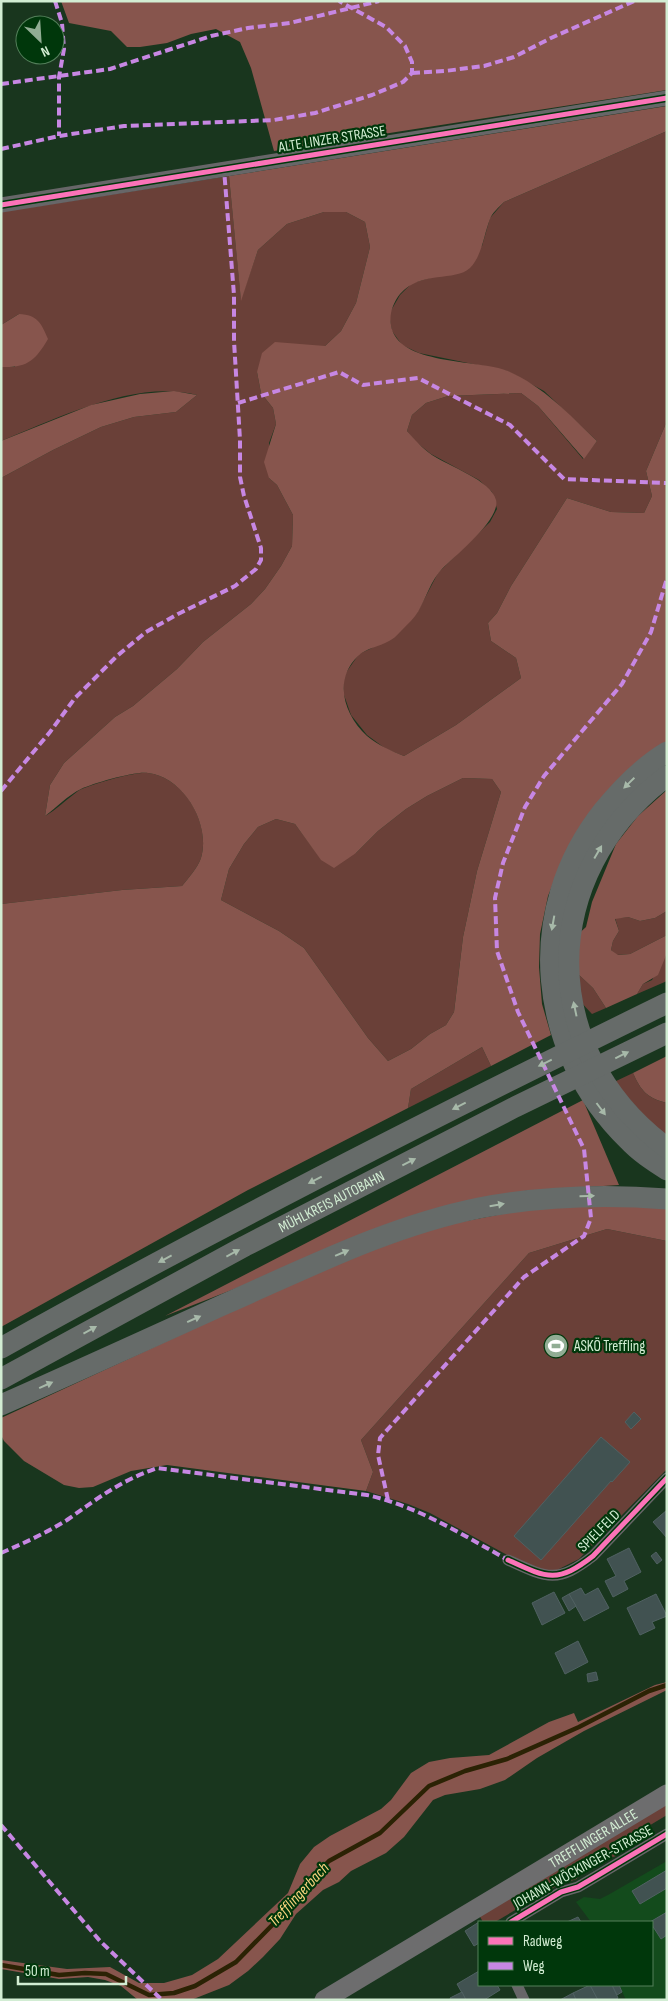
<svg xmlns="http://www.w3.org/2000/svg" width="668" height="2001" font-family="'Sofia Sans Condensed',sans-serif">
<style>
.built{fill:#134b1c}
.green{fill:#6a4038}
.forest{fill:#87554d;fill-rule:evenodd}
.lines{fill:none;stroke-linecap:round;stroke-linejoin:round}
.stream{stroke:#2b2204;stroke-width:4.5}
.building{fill:#415251;stroke:#506162}
.minor{stroke:#676668;stroke-width:11}
.tertiary{stroke:#676668;stroke-width:15}
.primary{stroke:#6d6d6e;stroke-width:19}
.motorway{stroke:#666b69;stroke-width:21}
.quiet{stroke:#c787e3;stroke-width:4;stroke-dasharray:8 4;stroke-linecap:butt}
.cycleway-casing{stroke:#00370b;stroke-width:8}
.cycleway{stroke:#fb73b8;stroke-width:5}
.oneway{fill:#a7b9a9}
.labels{text-anchor:middle;dominant-baseline:central;stroke-width:4.5;stroke-linejoin:round;paint-order:stroke}
.street-label{font-size:15px;fill:#d2edd3;stroke:#00370b}
.poi-label{font-size:15px;fill:#d2edd3;stroke:#00370b;text-anchor:start}
.water-label{font-size:16px;font-style:italic;fill:#fcd680;stroke:#00370b}
</style>
<rect width="100%" height="100%" fill="#19361e"/>
<polygon class="built" points="667,1861 667,2000 626,2000 619,1985 652,1985 652,1922 591,1922 576,1902 584,1897 600,1899 608,1895"/>
<g class="green">
<polygon points="667,131 667,421 646,471 652,496 644,513 611,512 567,498 511,586 497,613 488,623 491,641 516,658 521,678 456,725 404,756 386,749 367,735 351,715 344,695 343,677 359,654 372,648 417,613 438,573 490,522 497,509 492,492 479,480 431,454 416,442 407,431 412,415 426,403 448,396 521,393 538,406 583,459 597,441 544,391 507,371 419,353 402,345 392,331 389,314 400,295 412,283 430,278 482,246 490,218 504,202"/>
<path d="M229 176 241 299 258 250 287 224 324 212H346L365 222 370 247 356 303 341 331 325 346H309L257 372 261 393 273 408 276 424 269 443V478L277 485 293 515 292 546 281 566 265 589 251 604 203 642 177 669 133 706 115 717 64 763 50 785 45 816C56 810 67 799 78 791 88 785 137 771 148 773 184 777 211 824 201 858 197 869 189 877 182 886L122 890 1 904V478L53 450 101 427 134 417 176 412 197 395C135 379 58 418 1 441V367H15L19 314 1 325V212Z"/>
<polygon points="463,778 492,779 501,792 477,871 463,937 454,1012 446,1025 430,1034 411,1049 388,1061 368,1038 304,948 279,931 221,900 229,869 244,844 258,827 276,819 295,824 321,859 356,853 378,831 406,809 427,796"/>
<polygon points="667,911 667,935 630,954 617,955 611,950 613,941 619,931 615,918 628,917 640,921 655,918"/>
<polygon points="667,953 667,981 637,994 643,984 652,980"/>
<polygon points="577,973 593,988 606,1008 592,1014 578,999"/>
<polygon points="482,1047 491,1066 408,1108 411,1089"/>
<path d="M633 1073C641 1091 647 1098 667 1103V1141L614 1082Z"/>
<polygon points="607,1229 667,1241 667,1469 579,1559 557,1570 545,1571 520,1562 430,1513 408,1504 366,1491 373,1472 361,1440 529,1253"/>
<polygon points="667,1802 667,1815 612,1848 616,1856 607,1859 587,1860 579,1868 577,1879 558,1885 495,1922 483,1922 479,1915"/>
</g>
<g class="forest">
<polygon points="61,1 667,1 667,90 274,151 251,68 240,42 216,29 191,34 167,43 140,47 127,47 111,31 69,23"/>
<path d="M667 106V131L504 202C499 207 492 213 490 219 484 234 482 256 470 268 455 282 421 270 400 294 393 303 389 314 391 325 397 366 479 359 508 371 544 387 569 414 597 441L584 459 538 406 521 393 448 396 426 403 412 415 407 431C415 440 422 448 432 455 448 466 491 480 496 500 501 519 456 555 442 569 431 580 426 598 418 612 414 618 408 624 403 629 399 633 394 639 389 641 379 647 366 648 358 656 333 680 344 715 367 736 378 745 391 751 404 756L456 725 521 678 516 658 491 641 488 623 497 613 511 586 567 498 611 512 644 513 652 496 646 471 667 421V744L562 861 548 896 540 934 539 967 542 1004 551 1035 491 1066 482 1047 411 1089 408 1108 248 1190 1 1327V904L122 890 182 886C189 877 197 869 201 858 211 825 184 777 148 773 135 771 94 783 81 789 68 795 56 808 45 816L50 785 64 763 115 717 133 706 177 669 203 642 251 604 265 589 281 566 292 546 293 515 277 485 269 478 264 462 276 424 273 408 261 393 257 372 262 353 275 342 325 346 341 331 356 303 370 247 365 222 346 212H324L287 224 258 250 241 301 229 176ZM463 778 492 779 501 792 477 871 463 937 454 1012 446 1025 430 1034 411 1049 388 1061 368 1038 304 948 279 931 221 900 229 869 244 844 258 827 276 819 295 824 321 860 334 868 356 853 378 831 406 809 427 796Z"/>
<path d="M19 314C38 315 41 323 48 339 35 361 27 368 1 367V325Z"/>
<polygon points="174,391 197,395 176,412 134,417 101,427 53,450 1,478 1,441 91,405 140,394"/>
<polygon points="667,790 667,911 655,918 640,921 628,917 615,919 619,931 613,941 611,950 618,955 630,954 667,935 667,953 658,975 643,984 637,994 606,1008 593,988 577,973 574,938 586,927 592,902 616,844 638,816"/>
<path d="M667 1056V1103C647 1098 641 1091 633 1073Z"/>
<polygon points="583,1100 619,1185 524,1191 432,1212 165,1316"/>
<polygon points="543,1206 667,1206 667,1241 607,1229 529,1253 361,1440 373,1472 366,1491 167,1465 131,1471 93,1487 79,1488 64,1485 24,1461 4,1441 1,1435 1,1418 331,1265 440,1226"/>
<polygon points="667,1682 667,1690 584,1731 537,1758 505,1780 480,1789 445,1795 433,1800 404,1837 386,1853 351,1871 339,1882 323,1890 296,1914 280,1939 263,1957 248,1971 229,1985 191,2000 138,2000 121,1986 105,1980 88,1977 59,1979 1,1969 1,1960 67,1969 110,1967 139,1983 164,1983 192,1975 218,1959 288,1893 300,1864 314,1847 330,1836 381,1809 391,1800 411,1773 429,1762 450,1758 489,1755 549,1722 574,1713 578,1722 655,1685"/>
</g>
<g class="lines">
<polyline class="stream" points="1,1965 59,1975 85,1973 106,1974 149,1995 174,1993 195,1986 236,1962 282,1915 305,1885 329,1861 380,1833 429,1786 465,1771 507,1759 579,1727 649,1691 667,1685"/>
</g>
<g class="building">
<polygon points="634,1412 641,1419 631,1429 625,1422"/>
<polygon points="601,1437 630,1462 612,1482 611,1481 541,1560 514,1536"/>
<polygon points="667,1510 667,1538 653,1522"/>
<polygon points="629,1548 641,1572 624,1581 628,1589 613,1597 605,1581 616,1576 607,1559"/>
<polygon points="656,1552 662,1560 657,1564 651,1556"/>
<polygon points="581,1588 585,1595 598,1588 609,1608 584,1621 569,1594"/>
<polygon points="554,1592 565,1613 542,1625 532,1603"/>
<polygon points="569,1594 576,1606 569,1611 562,1598"/>
<polygon points="656,1594 667,1616 652,1622 655,1628 640,1635 627,1608"/>
<polygon points="578,1641 588,1662 565,1674 555,1653"/>
<polygon points="596,1672 598,1680 588,1682 587,1674"/>
<polygon points="667,1870 667,1888 640,1904 632,1891"/>
<polygon points="667,1912 667,1935 661,1939 650,1922"/>
<polygon points="578,1917 581,1922 567,1922"/>
<polygon points="479,1922 479,1943 474,1946 465,1931"/>
<polygon points="479,1971 479,1985 497,1985 500,1990 484,2000 466,2000 457,1984"/>
<polygon points="590,1985 598,2000 576,2000 573,1993"/>
<polygon points="590,1985 612,1985 618,1998 615,2000 598,2000"/>
<polygon points="612,1985 619,1985 622,1992 617,1995"/>
<polygon points="462,1992 466,2000 451,2000 450,1998"/>
<polygon points="573,1993 576,2000 560,2000"/>
</g>
<g class="lines">
<g class="minor">
<path d="M508 1560C547 1578 557 1584 593 1556L667 1478"/>
<polyline points="511,1922 561,1892 578,1887 595,1877 667,1834"/>
<polyline points="517,1985 524,2000"/>
</g>
<polyline class="tertiary" points="1,205 667,98"/>
<path class="primary" id="s1" d="M324 2000 667 1794"/>
<g class="motorway">
<path d="M667 752C642 767 621 789 603 811 523 912 537 1051 628 1140 639 1152 653 1161 667 1170"/>
<path d="M667 776C537 874 535 1050 667 1148"/>
<path d="M1 1348C219 1226 442 1113 667 1003"/>
<path id="s2" d="M1 1379 245 1246 515 1107 667 1033"/>
<path d="M1 1405C76 1372 150 1338 225 1304 307 1268 390 1226 479 1208 542 1196 603 1194 667 1199"/>
</g>
<g class="quiet">
<polyline points="55,1 62,23 64,49 59,77 59,136"/>
<polyline points="412,73 445,71 484,66 514,57 551,38 634,1"/>
<polyline points="1,84 110,69 211,36 248,28 290,23 379,1"/>
<polyline points="1,149 59,136 124,126 274,120 315,113 372,95 403,82 412,73 412,62 405,46 386,27 339,1"/>
<polyline points="238,403 339,372 363,385 418,378 510,425 564,479 667,483"/>
<polyline points="1,791 50,732 75,698 117,656 146,632 178,614 235,586 256,569 261,560 261,548 244,496 240,477 240,440 234,341 234,295 224,169"/>
<polyline points="388,1500 378,1455 380,1438 524,1277 584,1236 591,1218 584,1149 518,1012 497,951 495,898 503,863 525,807 544,776 622,684 651,632 667,578"/>
<path d="M1 1553C24 1543 46 1533 67 1520 98 1498 120 1481 157 1468L367 1495C417 1506 463 1535 508 1560"/>
<polyline points="1,1825 100,1941 162,2000"/>
</g>
<g class="cycleway-casing">
<g id="cycleway">
<polyline points="1,205 667,98"/>
<path d="M508 1560C547 1578 557 1584 593 1556L667 1478"/>
<polyline points="511,1922 561,1892 578,1887 595,1877 667,1834"/>
</g>
</g>
<use href="#cycleway" class="cycleway"/>
</g>
<defs><path id="oneway-solid" d="M-6-.8H1V-3.2L6.5 0L1 3.2V.8H-6Z" transform="scale(1.25)"/></defs>
<g class="oneway">
<use href="#oneway-solid" transform="translate(629 783) rotate(136)"/>
<use href="#oneway-solid" transform="translate(598 852) rotate(-60)"/>
<use href="#oneway-solid" transform="translate(553 923) rotate(100)"/>
<use href="#oneway-solid" transform="translate(575 1009) rotate(-102)"/>
<use href="#oneway-solid" transform="translate(622 1055) rotate(-26)"/>
<use href="#oneway-solid" transform="translate(545 1063) rotate(154)"/>
<use href="#oneway-solid" transform="translate(459 1106) rotate(153)"/>
<use href="#oneway-solid" transform="translate(601 1109) rotate(53)"/>
<use href="#oneway-solid" transform="translate(409 1162) rotate(-27)"/>
<use href="#oneway-solid" transform="translate(315 1180) rotate(153)"/>
<use href="#oneway-solid" transform="translate(587 1196) rotate(-1)"/>
<use href="#oneway-solid" transform="translate(497 1205) rotate(-10)"/>
<use href="#oneway-solid" transform="translate(233 1253) rotate(-28)"/>
<use href="#oneway-solid" transform="translate(342 1253) rotate(-23)"/>
<use href="#oneway-solid" transform="translate(165 1259) rotate(152)"/>
<use href="#oneway-solid" transform="translate(194 1319) rotate(-24)"/>
<use href="#oneway-solid" transform="translate(90 1330) rotate(-29)"/>
<use href="#oneway-solid" transform="translate(46 1385) rotate(-24)"/>
</g>
<defs>
<g id="stadium-disc" transform="scale(1.25)"><circle r="9.5" fill="#91ad94" stroke="#00370b"/><path d="M0-5a6.5 5 0 1 0 0 10a6.5 5 0 1 0 0-10ZM-3.5-1.8h7v3.6h-7Z" fill="#fff"/></g>
</defs>
<g fill-rule="evenodd">
<use href="#stadium-disc" x="556" y="1346"/>
</g>
<g class="labels">
<g class="street-label">
<text transform="translate(332 139) rotate(-9)">ALTE LINZER STRASSE</text>
<text stroke="none"><textPath href="#s2" startOffset="375">MÜHLKREIS AUTOBAHN</textPath></text>
<text transform="translate(599 1531) rotate(-45)">SPIELFELD</text>
<text stroke="none"><textPath href="#s1" startOffset="314">TREFFLINGER ALLEE</textPath></text>
<text transform="translate(583 1867) rotate(-29)">JOHANN-WÖCKINGER-STRASSE</text>
</g>
<g class="poi-label">
<text x="574" y="1346">ASKÖ Treffling</text>
</g>
<g class="water-label">
<text transform="translate(299 1895) rotate(-47)">Trefflingerbach</text>
</g>
</g>
<rect width="668" height="2001" fill="none" stroke="#d2edd3" stroke-width="5"/>
<rect x="478" y="1921" width="175" height="65" fill="#00370b" stroke="#54805b"/>
<rect x="488" y="1937" width="25" height="8" fill="#fb73b8" stroke="#54805b"/>
<text x="523" y="1946" font-size="15" fill="#d2edd3">Radweg</text>
<rect x="488" y="1962" width="25" height="8" fill="#c787e3" stroke="#54805b"/>
<text x="523" y="1971" font-size="15" fill="#d2edd3">Weg</text>
<g transform="translate(40 40) rotate(155)"><circle r="24" fill="#00370b" stroke="#54805b"/>
<path d="M0-4L9 19L0 12L-9 19Z" fill="#91ad94"/>
<text y="-8" font-size="14" font-weight="bold" text-anchor="middle" fill="#d2edd3">N</text>
</g>
<path d="M18 1976v8h108v-8" fill="none" stroke="#d2edd3" stroke-width="2.5"/>
<text x="25" y="1976" font-size="15" fill="#d2edd3" stroke="#00370b" stroke-width="4" paint-order="stroke">50 m</text>
</svg>
